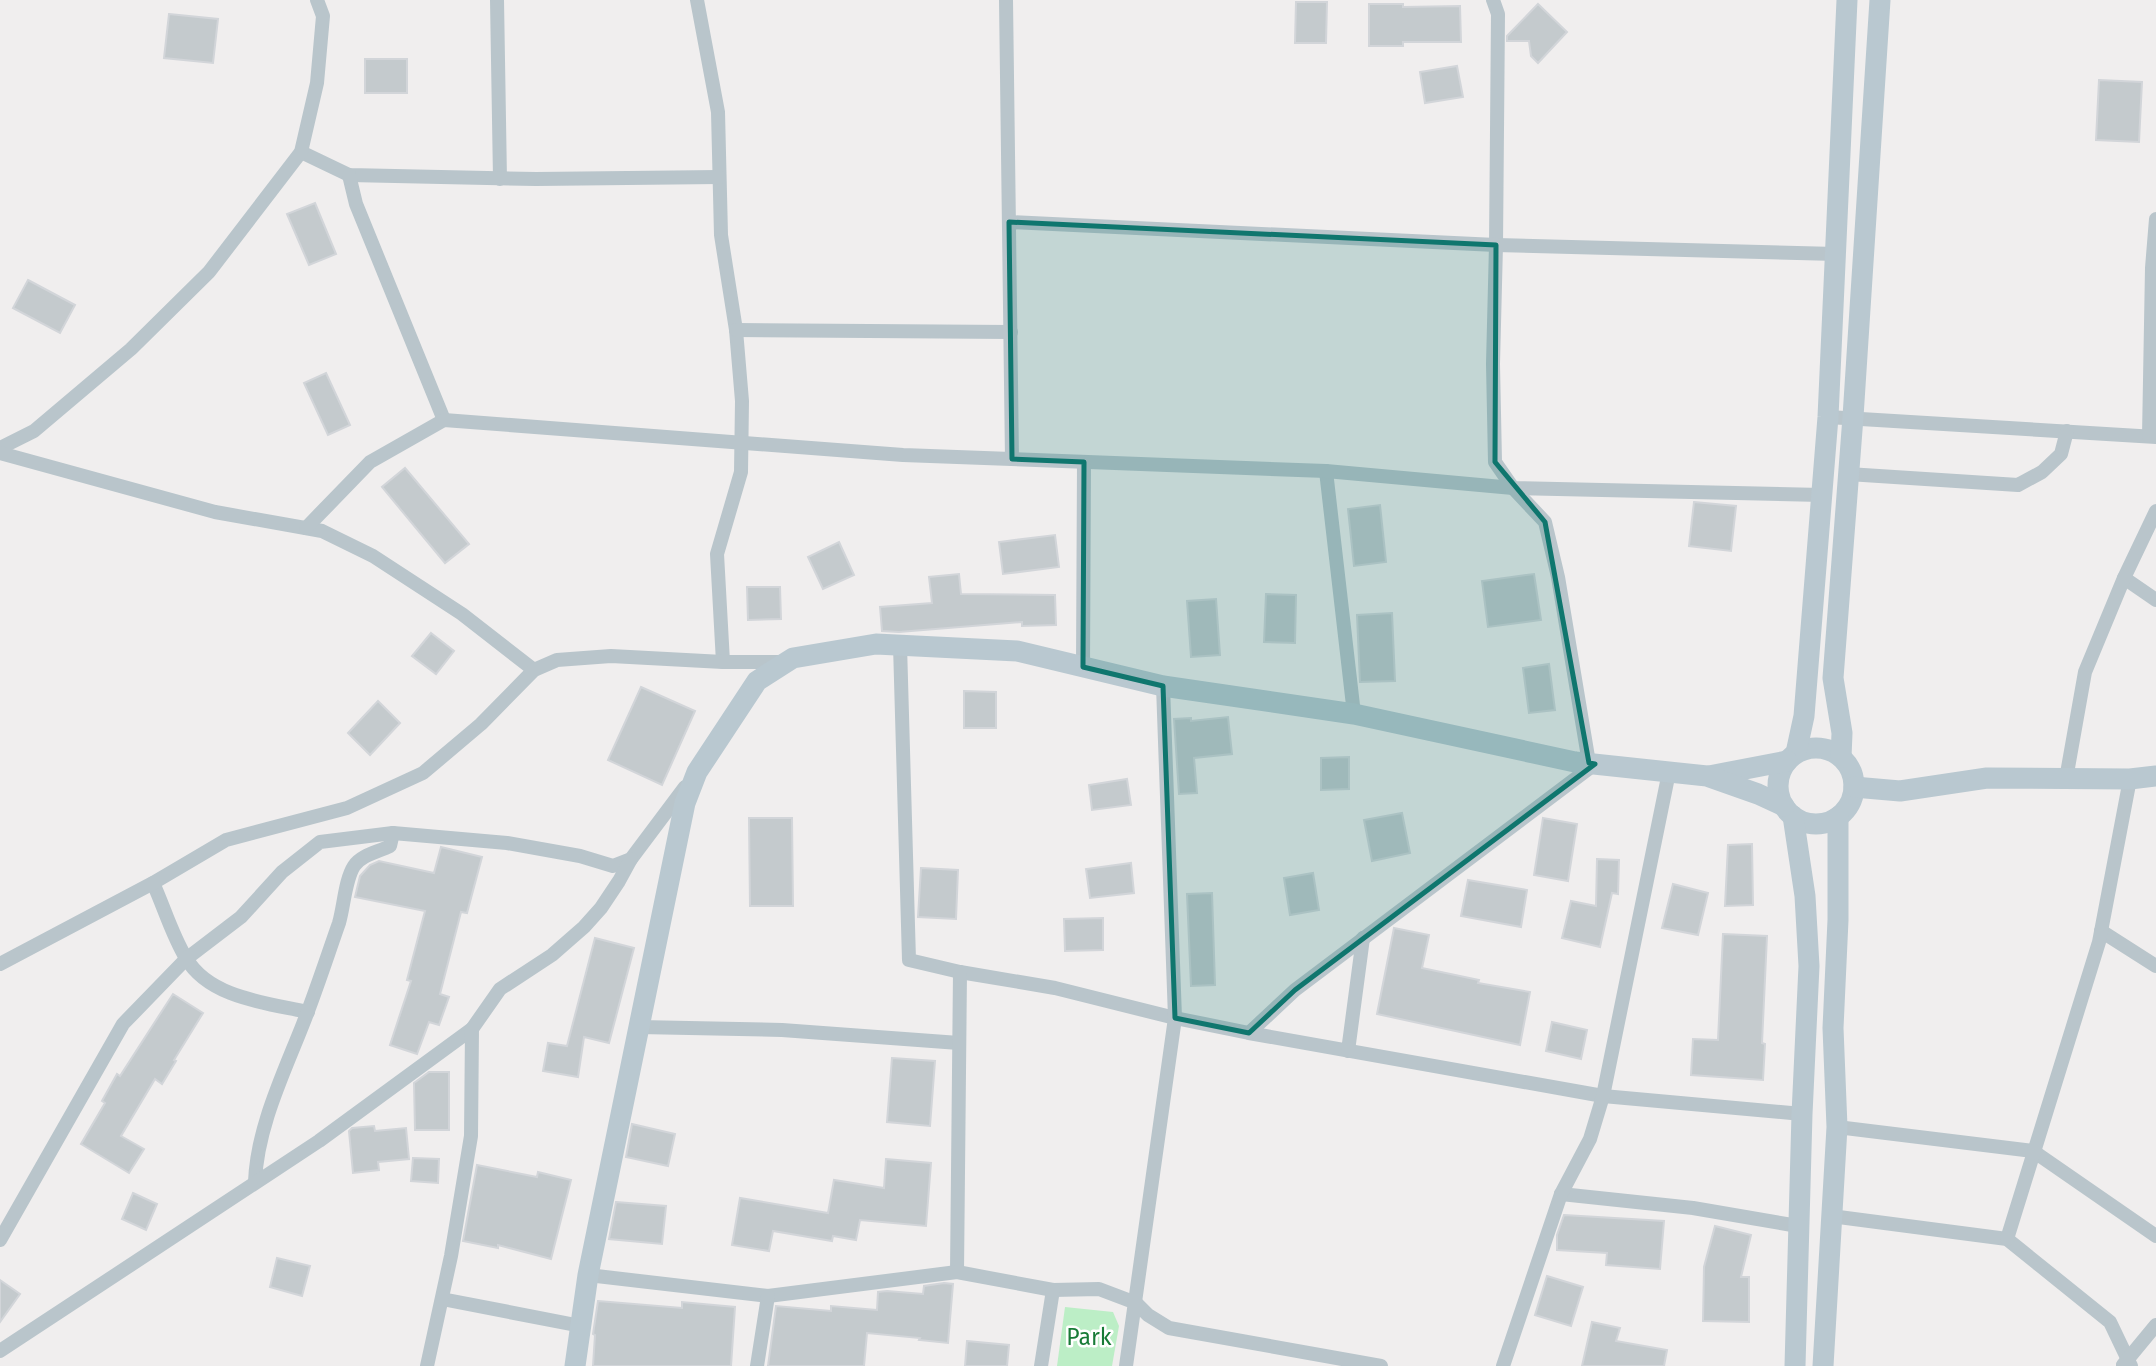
<svg xmlns="http://www.w3.org/2000/svg" width="2156" height="1366" font-family="'Fira Sans',sans-serif">
<style>
.green{fill:#bceec6}
.building{fill:#c4cacd;stroke:#d2d5d9;stroke-width:2}
.lines{fill:none;stroke-linecap:round;stroke-linejoin:round}
.street{stroke:#b9c5cb;stroke-width:14}
.secondary{stroke:#b9c8d0;stroke-width:21}
.marked{fill:#0f766e;fill-opacity:0.2;stroke:#0f766e;stroke-width:5;stroke-linejoin:round}
.labels{text-anchor:middle;dominant-baseline:central;stroke-width:5;stroke-linejoin:round;paint-order:stroke}
.park-label{font-size:23px;fill:#187b37;stroke:#fff}
</style>
<rect width="100%" height="100%" fill="#f0eeee"/>
<polygon class="green" points="1065,1307 1113,1312 1119,1326 1112,1366 1057,1366"/>
<g class="building">
<polygon points="1296,2 1327,2 1326,43 1295,43"/>
<polygon points="1369,4 1403,4 1403,7 1460,6 1461,42 1403,42 1403,46 1369,46"/>
<polygon points="1538,4 1567,32 1538,63 1531,56 1529,41 1507,41 1507,36"/>
<polygon points="169,14 218,19 213,63 164,58"/>
<rect x="365" y="59" width="42" height="34"/>
<polygon points="1457,66 1463,97 1425,103 1420,72"/>
<polygon points="2099,80 2142,82 2139,142 2096,140"/>
<polygon points="315,203 336,254 309,265 287,214"/>
<polygon points="28,280 75,305 60,333 13,308"/>
<polygon points="326,373 350,425 328,435 304,383"/>
<polygon points="405,468 469,544 445,563 382,487"/>
<polygon points="1694,502 1736,506 1731,551 1689,546"/>
<polygon points="1380,505 1386,562 1354,566 1348,509"/>
<polygon points="1055,535 1059,567 1003,574 999,542"/>
<polygon points="839,542 854,575 823,589 808,557"/>
<polygon points="959,574 961,594 1055,595 1056,625 1022,626 1022,622 899,632 882,631 880,607 932,603 929,577"/>
<polygon points="1534,574 1541,620 1488,627 1482,581"/>
<polygon points="747,587 780,587 781,619 748,620"/>
<polygon points="1266,594 1296,595 1295,643 1264,642"/>
<polygon points="1216,599 1220,655 1191,657 1187,601"/>
<polygon points="1392,613 1395,681 1360,682 1357,615"/>
<polygon points="431,633 454,651 436,674 412,656"/>
<polygon points="1549,664 1555,710 1529,713 1523,668"/>
<polygon points="641,687 695,711 662,785 608,760"/>
<polygon points="964,691 996,692 996,728 964,728"/>
<polygon points="378,701 400,723 370,755 348,733"/>
<polygon points="1228,717 1232,754 1194,758 1197,793 1179,794 1174,719 1191,718 1191,721"/>
<polygon points="1349,757 1349,789 1321,790 1321,758"/>
<polygon points="1127,779 1131,805 1092,810 1089,785"/>
<polygon points="1402,813 1410,853 1372,861 1364,820"/>
<polygon points="749,818 792,818 793,906 750,906"/>
<polygon points="1543,818 1577,824 1568,881 1534,875"/>
<polygon points="1752,844 1753,905 1725,906 1728,845"/>
<polygon points="441,847 482,857 467,913 461,912 440,994 449,997 439,1025 429,1022 417,1054 390,1045 411,981 407,980 425,911 355,897 360,876 370,865 379,861 434,873"/>
<polygon points="1597,859 1619,860 1618,894 1612,893 1600,947 1562,938 1571,901 1596,906"/>
<polygon points="1131,863 1134,893 1090,898 1086,869"/>
<polygon points="921,868 958,870 956,919 918,917"/>
<polygon points="1313,873 1319,910 1290,915 1284,878"/>
<polygon points="1468,880 1527,890 1521,927 1461,916"/>
<polygon points="1673,884 1708,893 1698,935 1662,928"/>
<polygon points="1212,893 1215,985 1191,986 1187,894"/>
<polygon points="1103,918 1103,950 1065,951 1064,919"/>
<polygon points="1394,928 1429,935 1422,968 1479,980 1478,983 1530,992 1520,1045 1377,1014"/>
<polygon points="1723,934 1767,936 1762,1043 1765,1044 1763,1080 1691,1075 1693,1039 1718,1040"/>
<polygon points="595,938 634,948 609,1043 584,1037 578,1077 543,1071 548,1043 567,1046"/>
<polygon points="173,994 203,1013 174,1060 176,1061 162,1084 155,1079 121,1136 144,1149 129,1173 81,1144 105,1103 102,1101 117,1074 120,1076"/>
<polygon points="1552,1022 1587,1030 1581,1059 1546,1051"/>
<polygon points="892,1058 935,1061 930,1126 887,1122"/>
<polygon points="429,1072 449,1072 449,1130 415,1130 414,1083"/>
<polygon points="632,1124 675,1134 668,1166 626,1157"/>
<polygon points="374,1126 375,1131 406,1128 409,1159 378,1162 379,1170 353,1173 349,1131 352,1128"/>
<polygon points="413,1158 439,1159 438,1183 411,1181"/>
<polygon points="886,1159 931,1163 926,1226 860,1220 856,1240 833,1236 832,1241 773,1231 769,1251 732,1245 740,1198 828,1213 834,1180 884,1188"/>
<polygon points="477,1165 537,1177 538,1172 571,1180 551,1259 498,1245 498,1248 463,1241"/>
<polygon points="133,1193 157,1204 146,1230 122,1219"/>
<polygon points="616,1202 666,1206 662,1244 609,1239"/>
<polygon points="1564,1215 1664,1221 1660,1269 1606,1265 1607,1253 1557,1250 1557,1235"/>
<polygon points="1715,1226 1751,1235 1741,1277 1749,1277 1749,1322 1703,1321 1704,1267"/>
<polygon points="277,1258 310,1266 302,1296 270,1287"/>
<polygon points="1547,1276 1583,1287 1571,1326 1535,1315"/>
<polygon points="0,1280 20,1294 0,1322"/>
<polygon points="944,1283 953,1284 948,1343 919,1340 920,1338 867,1333 864,1366 768,1366 776,1306 831,1311 831,1306 877,1310 878,1292 887,1291 923,1294 924,1286"/>
<polygon points="598,1301 682,1308 682,1302 735,1307 731,1366 593,1366 595,1335 593,1334"/>
<polygon points="1592,1322 1620,1328 1616,1341 1667,1350 1664,1366 1582,1366"/>
<polygon points="967,1341 1009,1345 1007,1366 965,1366"/>
</g>
<g class="lines">
<g class="street">
<polyline points="497,0 500,179"/>
<polyline points="697,0 718,112 721,235 736,330 742,401 741,472 717,554 723,662"/>
<polyline points="1006,0 1012,459"/>
<polyline points="1493,0 1498,14 1496,245 1493,364 1495,462 1513,488 1545,522 1558,577 1589,763"/>
<polyline points="301,152 349,175 536,179 719,177"/>
<polyline points="349,175 356,204 444,420"/>
<polyline points="1009,222 1496,245 1836,254"/>
<polyline points="736,330 1011,332"/>
<polyline points="1828,417 2156,437"/>
<polyline points="2149,436 2152,268 2156,219"/>
<polyline points="0,448 34,431 131,349 209,272 301,152 317,83 323,16 317,0"/>
<polyline points="0,453 215,512 322,531 373,556 462,614 534,670"/>
<polyline points="1326,471 1354,714"/>
<polyline points="1848,474 2018,485 2042,472 2061,454 2067,431"/>
<polyline points="306,528 370,462 444,420 903,455 1326,471 1513,488 1822,495"/>
<polyline points="2124,578 2156,600"/>
<polyline points="900,645 909,960 960,972 1055,988 1175,1018 1249,1033 1603,1096 1802,1114"/>
<polyline points="1083,667 1084,462"/>
<polyline points="2066,779 2085,672 2124,578 2156,511"/>
<path d="M153 883C164 907 172 935 186 958 209 998 267 1003 308 1012"/>
<polyline points="2101,931 2156,966"/>
<polyline points="0,964 153,883 226,840 347,808 423,773 481,724 534,670 557,660 611,656 723,662 786,662"/>
<polyline points="639,1027 782,1030 959,1043"/>
<polyline points="1249,1033 1295,990 1595,764"/>
<polyline points="1348,1051 1363,938"/>
<polyline points="1837,1127 2033,1151 2156,1236"/>
<path d="M255 1182C257 1128 283 1075 303 1024 316 991 327 957 339 923 344 906 345 880 354 866 361 855 378 852 390 846L393 833"/>
<polyline points="1561,1194 1693,1208 1798,1226"/>
<polyline points="1831,1216 2007,1239 2110,1322 2131,1366"/>
<polyline points="2007,1239 2099,942 2130,779"/>
<polyline points="0,1240 123,1024 186,959 241,917 282,872 320,842 393,833 507,843 580,856 613,866 631,859 685,787"/>
<polyline points="957,1272 960,972"/>
<polyline points="588,1275 768,1296 957,1272 1053,1290 1099,1289 1136,1303 1148,1315 1169,1328 1381,1366"/>
<polyline points="442,1299 581,1326"/>
<polyline points="0,1351 319,1141 472,1029"/>
<polyline points="2123,1365 2156,1325"/>
<polyline points="427,1366 451,1256 471,1136 472,1029 500,989 552,955 584,927 601,908 619,881 631,859"/>
<polyline points="757,1366 768,1296"/>
<polyline points="1041,1366 1053,1290"/>
<polyline points="1126,1366 1175,1018 1163,686"/>
<polyline points="1503,1366 1561,1194 1590,1139 1603,1096 1669,772"/>
</g>
<g class="secondary">
<circle cx="1816" cy="786" r="38"/>
<polyline points="1796,753 1804,716 1828,417 1847,0"/>
<polyline points="1841,757 1842,733 1833,678 1853,417 1880,0"/>
<polyline points="1709,776 1787,761"/>
<polyline points="1854,787 1900,791 1987,778 2130,779 2156,776"/>
<polyline points="1793,816 1805,896 1809,966 1802,1114 1795,1366"/>
<polyline points="575,1366 588,1275 685,803 697,772 757,681 793,658 876,644 1017,651 1163,686 1354,714 1575,762 1707,776 1758,794 1784,806"/>
<polyline points="1823,1366 1837,1127 1833,1028 1838,920 1838,817"/>
</g>
</g>
<path class="marked" d="M1009 222 1496 245 1495 462 1545 522 1589 763 1595 764 1295 990 1249 1033 1175 1018 1163 686 1083 667 1084 462 1012 459Z"/>
<g class="labels">
<g class="park-label">
<text x="1089" y="1337">Park</text>
</g>
</g>
</svg>
